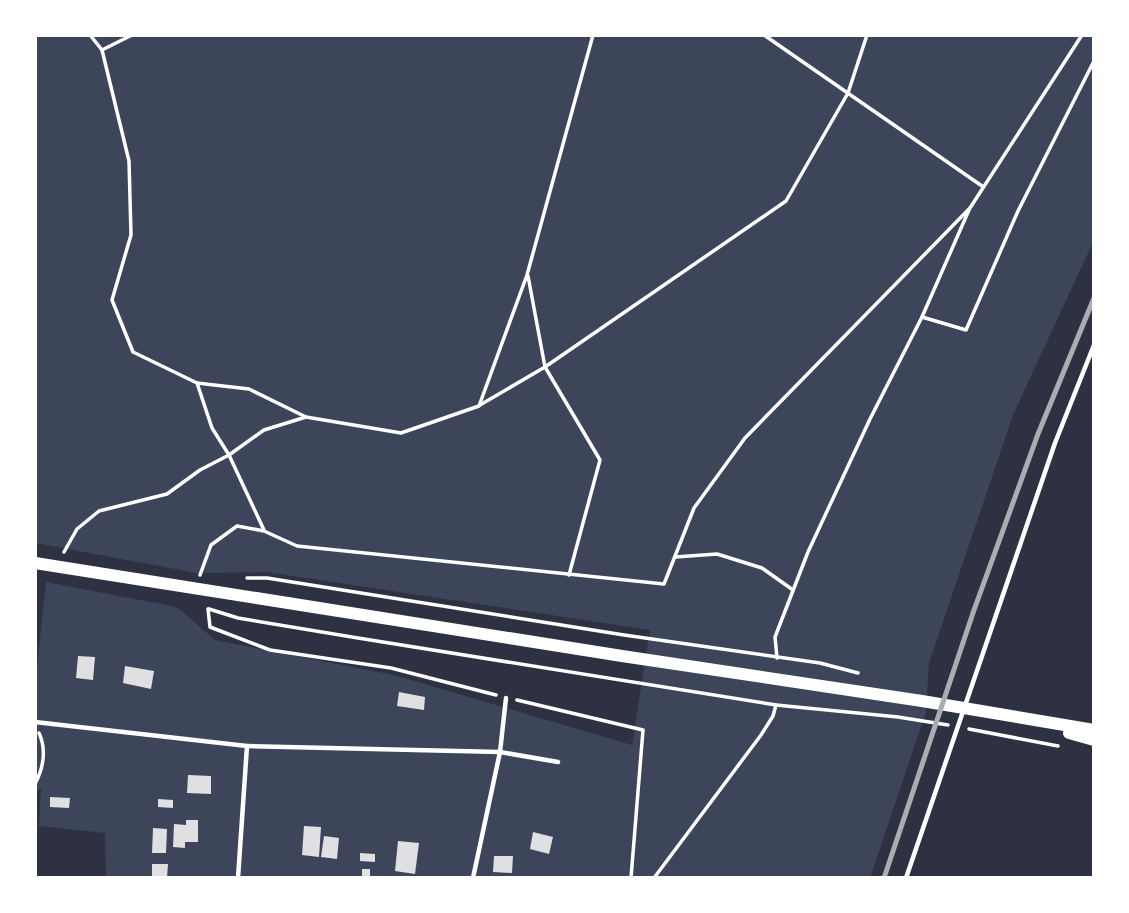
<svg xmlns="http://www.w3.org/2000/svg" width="1129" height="913" font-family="Cabin,sans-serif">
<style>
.green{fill:#3c4559}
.building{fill:#e0e0e3}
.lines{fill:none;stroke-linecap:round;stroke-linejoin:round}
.path{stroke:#fff;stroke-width:3.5}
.service{stroke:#fff;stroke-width:4.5}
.secondary{stroke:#fff;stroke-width:12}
.rail{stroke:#abadb3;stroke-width:5}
</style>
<rect width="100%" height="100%" fill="#2d3142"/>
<polygon class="green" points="35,35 1094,35 1094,240 1013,415 929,663 926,712 870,878 106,878 105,833 39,826 41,788 35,793 35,686 46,582 177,607 215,640 394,675 632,745 650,630 266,572 197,573 35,543"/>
<g class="building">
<polygon points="78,656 95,657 93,680 76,678"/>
<polygon points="125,666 154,671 151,689 123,683"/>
<polygon points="399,692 425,697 424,710 397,706"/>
<polygon points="188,775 211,776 211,794 187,793"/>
<polygon points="50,797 70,798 69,808 50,807"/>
<polygon points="158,799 173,800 173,808 158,807"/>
<polygon points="186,820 198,820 198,842 185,842 185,848 173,847 174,824 186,825"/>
<polygon points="304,826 321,827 319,857 302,855"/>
<polygon points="153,828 167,829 166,853 152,853"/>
<polygon points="533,832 553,837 549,854 530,849"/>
<polygon points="324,836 339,838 337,859 321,857"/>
<polygon points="398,841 419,843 415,874 395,871"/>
<polygon points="360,853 375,854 375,862 360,861"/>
<polygon points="494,856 513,856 512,873 493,872"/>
<polygon points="152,864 168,864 167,878 152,878"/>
<rect x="362" y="869" width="8" height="9"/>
</g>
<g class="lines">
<g class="path">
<polyline points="90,35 102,50"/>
<polyline points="132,35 102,50 129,161 131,235 112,300 133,352 197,383 249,389 306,417"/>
<polyline points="764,35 982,186"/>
<polyline points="528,276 545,367 600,460 569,575"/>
<polyline points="922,317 966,330 1018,211 1094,61"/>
<polyline points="197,383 212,428 229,455 264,530"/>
<polyline points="480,405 545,367 786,201 848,93 867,35"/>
<polyline points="64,552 77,529 99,511 167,494 200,470 229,455 264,430 306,417 401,433 479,406 527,275 593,35"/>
<polyline points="675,557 717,554 762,568 793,590"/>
<polyline points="200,575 211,545 237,526 264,531 297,546 664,584 694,508 745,438 970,208 1082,35"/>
<polyline points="247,578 267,578 624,635 820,663 858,673"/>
<polyline points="208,609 210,627 270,650 391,668 496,695"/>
<polyline points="209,609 238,618 358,638 776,705 898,717 948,725"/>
<polyline points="777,658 775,637 808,552 870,419 922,317 969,210"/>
<polyline points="517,700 643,730 631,878"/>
<polyline points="969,729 1058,746"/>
<path d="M35 784C43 769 47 750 39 733"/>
<polyline points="654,878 761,735 773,716 776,705"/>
</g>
<g class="service">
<polyline points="35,722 247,746 238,878"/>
<polyline points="247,746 500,752 558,762"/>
<polyline points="473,878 500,752 506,698"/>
<polyline points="906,878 1055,443 1094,345"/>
</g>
<g class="secondary">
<polyline points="35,563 622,656 922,701 1094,730"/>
<polyline points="1069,733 1094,740"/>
</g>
<polyline class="rail" points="884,878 974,610 1038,434 1094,298"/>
</g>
<rect width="1129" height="913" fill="none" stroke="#ffffff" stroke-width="74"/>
</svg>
